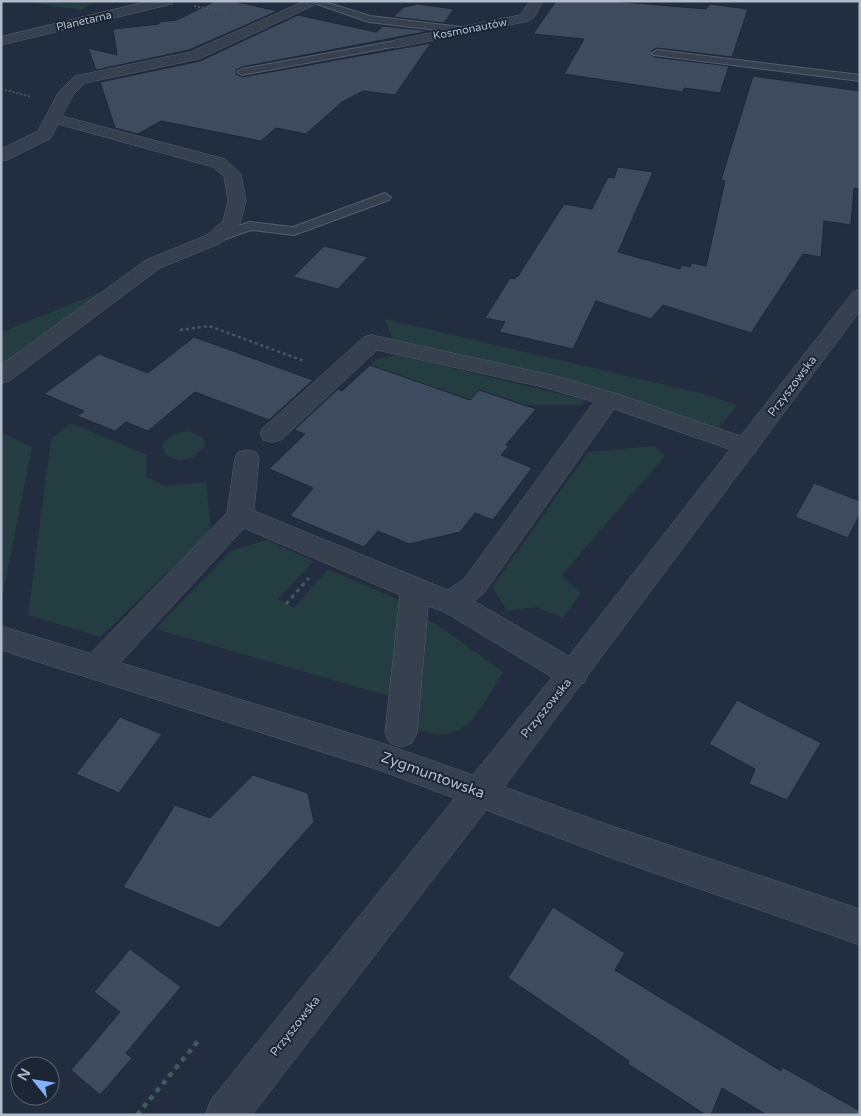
<svg xmlns="http://www.w3.org/2000/svg" width="861" height="1116" font-family="'Varela Round',sans-serif">
<style>
.green{fill:#243d40}
.building{fill:#3e4b5f;stroke:#1d2736}
.lines{fill:none;stroke-linecap:round;stroke-linejoin:round}
.service-casing{stroke:#545e6d;stroke-width:2}
.pedestrian-casing{stroke:#545e6d;stroke-width:1}
.minor-casing{stroke:#545e6d;stroke-width:1}
.tertiary-casing{stroke:#545e6d;stroke-width:1}
.path-far3{stroke:#425a5d;stroke-width:2;stroke-dasharray:2 2;stroke-linecap:butt}
.path-far2{stroke:#425a5d;stroke-width:2.5;stroke-dasharray:3 3;stroke-linecap:butt}
.path-far1{stroke:#425a5d;stroke-width:3;stroke-dasharray:4 4;stroke-linecap:butt}
.path{stroke:#425a5d;stroke-width:4.5;stroke-dasharray:5 5;stroke-linecap:butt}
.service{fill:#36404f;fill-rule:evenodd}
.pedestrian{fill:#36404f;fill-rule:evenodd}
.minor{fill:#36404f;fill-rule:evenodd}
.tertiary{fill:#36404f;fill-rule:evenodd}
.labels{text-anchor:middle;dominant-baseline:central;stroke-width:4;stroke-linejoin:round;paint-order:stroke}
.far-street-label{font-size:11px;fill:#b2bbca;stroke:#1b2534}
.street-label{font-size:12px;fill:#b2bbca;stroke:#1b2534}
.near-street-label{font-size:15px;fill:#b2bbca;stroke:#1b2534}
</style>
<rect width="100%" height="100%" fill="#222e3f"/>
<g class="green">
<polygon points="19,1 96,1 81,10"/>
<polygon points="111,288 1,368 1,332"/>
<polygon points="385,319 704,394 737,405 719,428 561,377 393,339"/>
<polygon points="397,355 585,400 583,405 522,405 479,390 470,400 370,365 377,359"/>
<polygon points="71,423 147,455 146,477 166,486 206,482 211,530 100,637 28,615 51,439"/>
<polygon points="189,431 204,438 205,446 193,457 180,461 165,455 162,444 174,434"/>
<polygon points="1,432 32,447 1,603"/>
<polygon points="655,446 665,456 561,576 581,593 563,618 536,607 507,611 492,587 588,452"/>
<polygon points="267,540 314,561 278,599 294,608 328,569 404,602 392,697 155,629 232,550"/>
<path d="M424 618 439 626 503 672C481 707 466 751 416 728Z"/>
</g>
<g class="building">
<polygon points="215,1 233,1 278,11 189,50 96,70 88,48 117,55 113,29 159,24 159,22 177,20"/>
<polygon points="556,1 612,1 706,9 710,4 748,9 732,57 657,48 651,51 654,57 729,66 720,93 684,88 683,92 564,74 584,39 533,34"/>
<polygon points="418,4 454,9 444,23 393,17 404,7"/>
<polygon points="298,15 376,32 383,26 430,31 242,67 236,70 236,74 242,77 431,43 395,95 363,91 342,102 306,134 276,128 261,141 161,121 138,134 115,128 100,82 200,61"/>
<polygon points="753,76 860,91 860,189 854,188 851,225 824,221 821,257 803,254 751,333 663,305 651,319 596,301 573,349 499,332 505,322 485,318 510,278 514,279 518,276 564,204 592,209 608,177 614,178 618,167 653,172 618,252 680,269 682,265 690,267 692,263 706,266 725,181 721,180"/>
<polygon points="324,246 368,257 338,289 293,277"/>
<polygon points="194,337 313,380 269,420 195,392 148,431 126,422 115,431 77,416 84,411 44,394 99,354 148,373"/>
<polygon points="370,365 470,400 479,390 536,409 506,445 509,446 501,455 532,468 493,520 475,513 460,532 409,544 378,531 364,547 290,516 313,488 269,469 305,434 294,430 338,389 342,391"/>
<polygon points="814,483 860,501 860,514 848,538 795,517"/>
<polygon points="737,700 821,743 787,800 749,784 755,769 709,744"/>
<polygon points="120,717 162,734 119,793 76,774"/>
<polygon points="253,775 308,793 314,822 219,928 123,887 175,805 210,818"/>
<polygon points="553,907 625,953 615,970 781,1071 782,1067 860,1111 860,1115 767,1115 722,1088 711,1115 706,1115 628,1064 629,1061 508,978"/>
<polygon points="130,949 181,987 126,1053 132,1058 100,1095 71,1070 120,1012 94,992"/>
</g>
<g class="lines">
<g class="service-casing">
<g id="service">
<polygon points="322,1 370,16 461,27 466,30 461,33 369,22 311,2"/>
<polygon points="395,41 400,44 398,46 242,75 237,72 242,69"/>
<polygon points="657,50 860,75 860,81 654,55 652,53"/>
<polygon points="385,193 391,197 389,200 294,235 251,230 214,243 207,239 209,236 250,222 293,227"/>
</g>
</g>
<g class="pedestrian-casing">
<polygon id="pedestrian" points="372,335 556,376 617,394 755,441 758,447 755,453 746,455 614,409 484,593 474,601 584,665 588,674 584,683 573,686 562,683 443,611 428,606 417,733 412,743 401,747 390,743 385,733 400,595 244,528 108,676 97,679 86,676 82,667 86,658 227,513 235,458 238,452 247,450 256,452 259,458 254,511 448,590 464,579 594,402 543,387 377,350 281,440 272,442 263,440 260,434 263,428 364,337"/>
</g>
<g class="minor-casing">
<g id="minor">
<polygon points="149,1 173,1 172,4 1,45 1,37"/>
<polygon points="305,1 323,1 199,59 85,83 73,95 62,116 225,159 241,174 246,201 239,227 221,243 160,268 9,381 1,383 1,365 146,260 207,235 223,221 228,201 224,176 213,167 58,124 51,138 7,160 1,161 1,149 38,131 58,93 75,76 190,52"/>
<polygon points="530,1 543,1 535,16 529,21 395,48 388,44 395,40 520,15"/>
<polygon points="1,626 385,744 490,781 495,792 490,803 478,807 382,771 1,650"/>
</g>
</g>
<g class="tertiary-casing">
<polygon id="tertiary" points="860,290 860,311 504,787 609,825 860,909 860,945 609,857 486,810 252,1115 205,1115 211,1100 463,788 466,781 469,780 562,665 853,292"/>
</g>
<g class="path-far3">
<polyline points="194,6 227,12"/>
<polyline points="1,89 32,97"/>
</g>
<polyline class="path-far2" points="180,330 209,326 304,361"/>
<polyline class="path-far1" points="286,604 309,578"/>
<polyline class="path" points="137,1115 199,1040"/>
<use href="#service" class="service"/>
<use href="#pedestrian" class="pedestrian"/>
<use href="#minor" class="minor"/>
<use href="#tertiary" class="tertiary"/>
</g>
<g class="labels">
<g class="far-street-label">
<text transform="translate(84 21) rotate(-13)">Planetarna</text>
<text transform="translate(470 29) rotate(-11)">Kosmonautów</text>
</g>
<g class="street-label">
<text transform="translate(792 386) rotate(-53)">Przyszowska</text>
<text transform="translate(546 708) rotate(-51)">Przyszowska</text>
<text transform="translate(295 1026) rotate(-52)">Przyszowska</text>
</g>
<g class="near-street-label">
<text transform="translate(433 775) rotate(20)">Zygmuntowska</text>
</g>
</g>
<rect width="861" height="1116" fill="none" stroke="#b2bbca" stroke-width="5"/>
<g transform="translate(35 1081) rotate(300)"><circle r="24" fill="#1b2534" stroke="#576170"/>
<path d="M0-4L9 19L0 12L-9 19Z" fill="#82b1ff"/>
<text y="-8" font-size="14" font-weight="bold" text-anchor="middle" fill="#b2bbca">N</text>
</g>
</svg>
